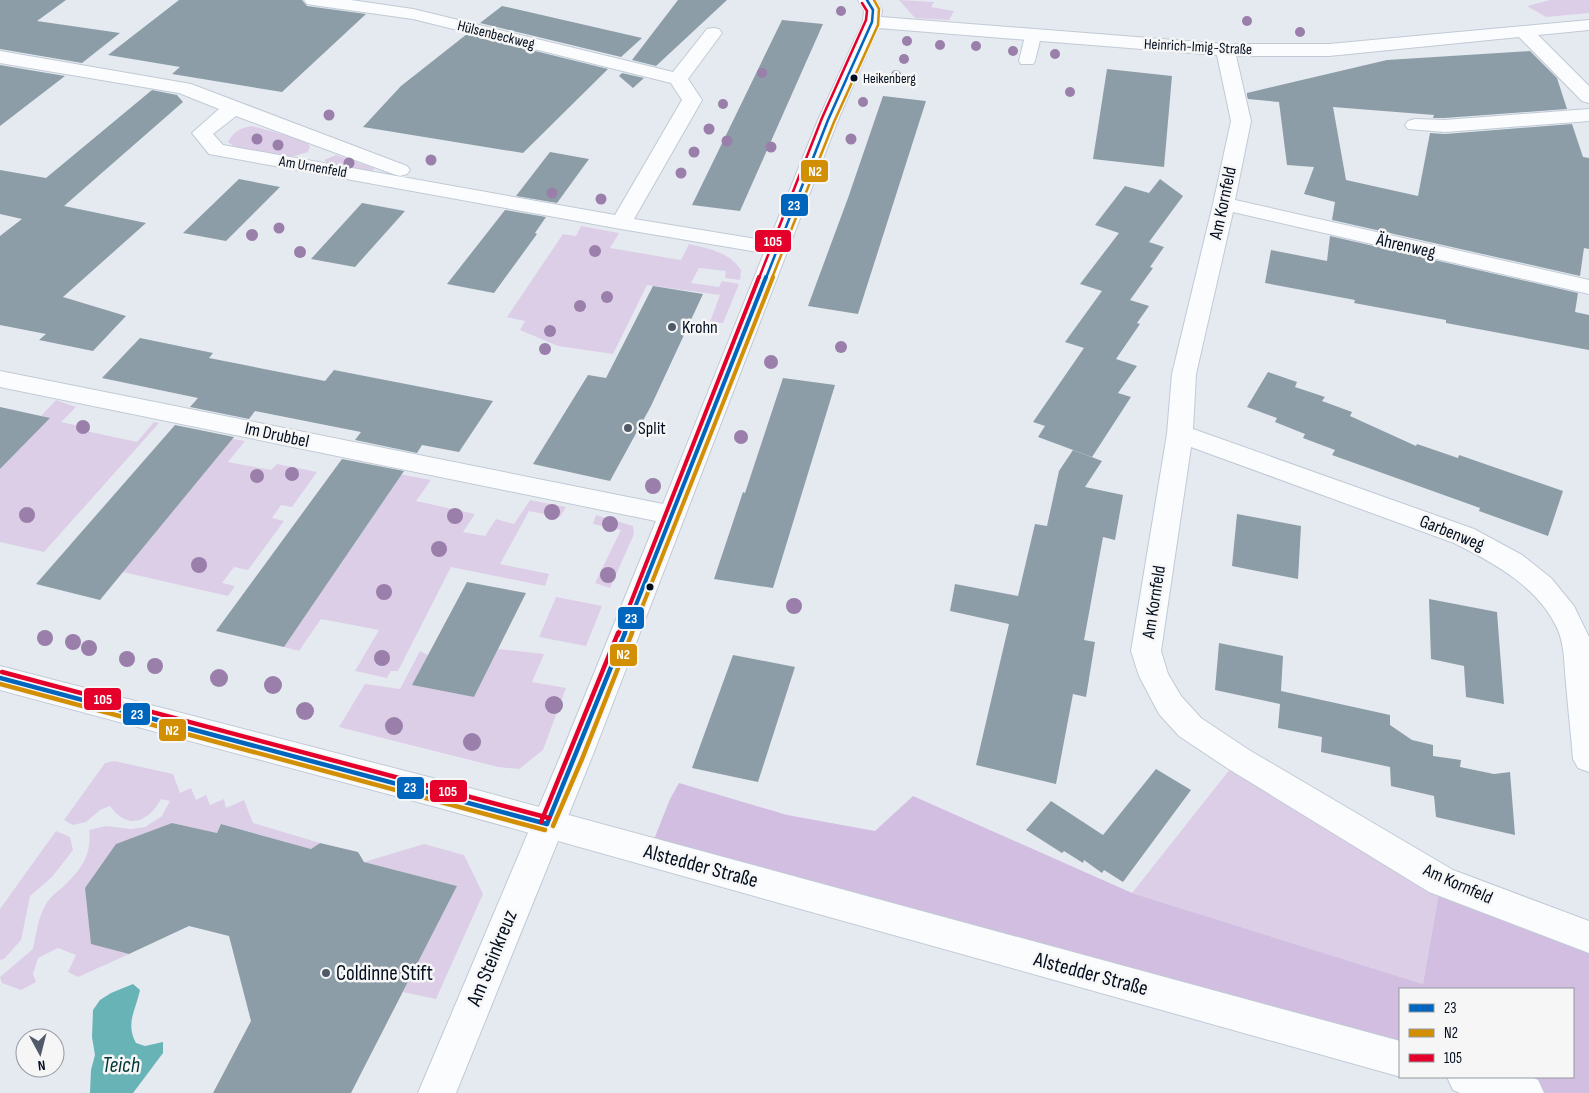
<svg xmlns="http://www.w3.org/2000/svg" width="1589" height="1093" font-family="'Sofia Sans Condensed',sans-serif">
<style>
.green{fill:#ddcee8}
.forest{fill:#d2bee1}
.water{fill:#67b3b5}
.building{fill:#8c9da7}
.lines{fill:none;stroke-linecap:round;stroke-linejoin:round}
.lane-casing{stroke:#c0cad6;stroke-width:2}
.street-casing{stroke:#c0cad6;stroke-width:2}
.secondary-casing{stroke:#c0cad6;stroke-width:2}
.lane{fill:#fbfcfd;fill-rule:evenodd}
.street{fill:#fbfcfd;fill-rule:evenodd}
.secondary{fill:#fbfcfd;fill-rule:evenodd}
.bus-1-far2-casing{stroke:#f6f6f6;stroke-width:5}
.bus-1-far1-casing{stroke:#f6f6f6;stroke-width:8}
.bus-1-casing{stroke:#f6f6f6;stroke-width:8}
.bus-2-far2-casing{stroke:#f6f6f6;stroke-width:5}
.bus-2-far1-casing{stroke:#f6f6f6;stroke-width:8}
.bus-2-casing{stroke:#f6f6f6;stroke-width:8}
.bus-3-far2-casing{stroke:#f6f6f6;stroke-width:5}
.bus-3-far1-casing{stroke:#f6f6f6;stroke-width:8}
.bus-3-casing{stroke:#f6f6f6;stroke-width:8}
.bus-1-far2{stroke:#0065bd;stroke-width:2.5}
.bus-1-far1{stroke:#0065bd;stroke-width:4}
.bus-1{stroke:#0065bd;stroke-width:4.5}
.bus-2-far2{stroke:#d28f04;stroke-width:2.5}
.bus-2-far1{stroke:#d28f04;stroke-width:4}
.bus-2{stroke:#d28f04;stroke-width:4.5}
.bus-3-far2{stroke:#e4002b;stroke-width:2.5}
.bus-3-far1{stroke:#e4002b;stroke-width:4}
.bus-3{stroke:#e4002b;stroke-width:4.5}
.tree{fill:#997fa9}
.bus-dot{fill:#020d1e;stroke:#f6f6f6;stroke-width:2}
.poi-dot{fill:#515a68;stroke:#f6f6f6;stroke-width:2}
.labels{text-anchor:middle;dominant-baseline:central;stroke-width:5;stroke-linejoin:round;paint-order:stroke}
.far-bus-label{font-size:14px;fill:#020d1e;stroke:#f6f6f6;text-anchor:start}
.far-street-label{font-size:15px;fill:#020d1e;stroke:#f6f6f6}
.street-label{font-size:18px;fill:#020d1e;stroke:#f6f6f6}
.poi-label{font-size:18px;fill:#020d1e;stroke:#f6f6f6;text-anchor:start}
.near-street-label{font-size:21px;fill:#020d1e;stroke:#f6f6f6}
.near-poi-label{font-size:21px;fill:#020d1e;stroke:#f6f6f6;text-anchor:start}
.near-water-label{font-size:22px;font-style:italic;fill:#033636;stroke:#f6f6f6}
.line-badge{stroke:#f6f6f6;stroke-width:2}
.badge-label{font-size:14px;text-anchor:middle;font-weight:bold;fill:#fff}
</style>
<rect width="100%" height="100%" fill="#e5eaf0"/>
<g class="green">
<polygon points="899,0 934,2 931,7 954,11 949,20 915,18"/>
<polygon points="1550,0 1589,0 1589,13 1546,17 1527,6"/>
<path d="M252 126 304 140 310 146 308 152 291 157 235 147 228 142C234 131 240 128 252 126Z"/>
<polygon points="336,155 374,168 373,171 330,165 324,160"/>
<path d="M581 226 619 233 610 248 681 260 689 244C710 249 729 252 741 270L740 280 725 278 726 271 699 268 691 283 719 287 722 281 739 284 723 323 710 322 720 295 647 285 613 354 558 346 520 330 525 321 507 317 563 234 576 236Z"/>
<polygon points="56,400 76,407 61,422 88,428 86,431 137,442 154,422 159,423 44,552 0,542 0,469 49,418 41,416"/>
<polygon points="221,437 245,441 228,462 271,470 277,464 317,472 292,507 281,505 272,518 284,521 248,570 234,567 222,583 235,586 228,596 123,572 222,451"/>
<polygon points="394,473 431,480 416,501 475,514 463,532 485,536 496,519 514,524 530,500 566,507 560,517 529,511 500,564 549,574 545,586 451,567 398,671 391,671 387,678 355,671 379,630 321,619 299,651 284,647 391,490"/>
<polygon points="596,515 633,526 634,534 610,588 595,583 621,530 593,524"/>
<polygon points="556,597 602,606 586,646 539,637"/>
<polygon points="498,649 544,654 532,682 566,688 543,750 519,769 498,767 339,727 365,684 400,689 420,651 428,655 413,685 474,697"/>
<polygon points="1238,759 1441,881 1423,984 1132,893"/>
<path d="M114 761 173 774 180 793 191 788 196 800 206 795 210 805 224 799 226 808 244 800 253 823 320 843 311 849 222 824 217 833 172 823 117 844 85 888 92 944 129 954 78 977 68 972 76 955 58 948 38 958 33 974 36 982 21 990 2 983 0 977 33 949C36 935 38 917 46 904 51 895 58 892 65 885 82 868 92 854 89 830L106 826 131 829 145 827 162 816 170 801 161 799C148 823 127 830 110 806L100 810 86 822 73 825 64 820 105 763Z"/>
<polygon points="56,831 70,837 73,850 52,877 30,896 21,940 4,959 0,960 0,909"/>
<polygon points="424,844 464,855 483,894 436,999 403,992 457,886 364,862"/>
</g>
<polygon class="forest" points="679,783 787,815 875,831 913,796 1132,893 1423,984 1441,881 1589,945 1589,1093 1525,1093 1466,1077 1573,1077 1573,989 1400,989 1400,1059 649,852 670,799"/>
<path class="water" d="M133 984 140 990C136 1010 125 1023 136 1043L145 1046 163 1042V1053L133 1093H90L91 1070 95 1055 92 1037 93 1010 100 1000 111 993Z"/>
<g class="building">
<polygon points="0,0 66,0 37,21 120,33 82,63 0,49"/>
<polygon points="179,0 302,0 307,6 366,14 282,92 172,74 180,67 108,55"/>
<polygon points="678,0 727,0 656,66 632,60"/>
<polygon points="502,6 642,38 621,57 480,23"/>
<polygon points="782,20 823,24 740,211 692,205"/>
<polygon points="467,34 608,69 523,153 363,127 401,86"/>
<polygon points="1530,51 1557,78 1567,109 1445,118 1433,118 1434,115 1333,107 1346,180 1418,196 1430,133 1445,134 1572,124 1583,157 1589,158 1589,249 1584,248 1580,276 1332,220 1335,202 1304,194 1314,167 1287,165 1279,102 1248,99 1247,96 1247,93 1387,60"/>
<polygon points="0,65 65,76 0,126"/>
<polygon points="1107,69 1172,76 1164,167 1093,159"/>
<polygon points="622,73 644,78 633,88 619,76"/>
<polygon points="152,90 177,95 183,102 64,206 146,223 63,297 126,316 93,351 39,340 46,334 0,325 0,236 22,219 0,214 0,170 46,178"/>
<polygon points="883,96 926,101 858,314 808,306 848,198"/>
<polygon points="550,152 589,159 557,203 516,196"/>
<polygon points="239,179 280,187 226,241 183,233"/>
<polygon points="1160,179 1183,196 1149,242 1164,247 1150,267 1153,268 1130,300 1149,306 1137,323 1140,324 1116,359 1137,366 1118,393 1131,397 1092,457 1038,437 1045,426 1033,422 1084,348 1065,342 1102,291 1080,284 1119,233 1095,225 1125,186 1149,193"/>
<polygon points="362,203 405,211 355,267 311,259"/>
<polygon points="505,210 546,217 535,233 537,234 494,293 447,284"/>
<polygon points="1330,236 1578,293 1575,312 1589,315 1589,350 1446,323 1446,320 1354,303 1355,300 1265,283 1271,250 1327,261"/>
<polygon points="653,286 703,294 651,406 610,481 533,464 588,375 606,378"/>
<polygon points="140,338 213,353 209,358 325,381 334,370 493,401 459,452 422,445 417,453 355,440 361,432 255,411 249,419 190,407 198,398 102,378"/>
<polygon points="1268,372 1297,382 1295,387 1325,397 1322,401 1352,412 1350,416 1416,446 1417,444 1458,458 1459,455 1563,491 1548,536 1479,511 1480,508 1332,455 1335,450 1303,438 1305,434 1275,422 1277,418 1247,407"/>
<polygon points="783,378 835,385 773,588 714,579 743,492 745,493"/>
<polygon points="0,407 50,418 0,469"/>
<polygon points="175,425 234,437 100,600 36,584"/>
<polygon points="1073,450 1102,461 1085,487 1123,495 1115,540 1103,537 1084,640 1095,642 1086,697 1073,694 1056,784 976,765 1009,624 950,611 955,584 1018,596 1035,524 1047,526 1059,471"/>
<polygon points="342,459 404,471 284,647 216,631"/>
<polygon points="1237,514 1301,526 1298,579 1232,566"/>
<polygon points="467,582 526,593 474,697 412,685"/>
<polygon points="1429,599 1497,612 1504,704 1466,697 1464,666 1431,659"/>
<polygon points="1219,643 1283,656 1281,691 1390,715 1390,725 1412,740 1433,745 1433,756 1461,760 1460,767 1494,774 1510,772 1515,835 1436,817 1434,796 1391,786 1390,767 1321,752 1322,737 1278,728 1280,704 1215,690"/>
<polygon points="733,655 795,667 758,782 692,768"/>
<polygon points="1156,769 1191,790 1123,882 1104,870 1102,873 1084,860 1083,863 1064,851 1062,853 1026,830 1051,801 1103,835"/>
<polygon points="172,823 217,833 221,824 311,849 320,843 358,852 364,862 457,886 351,1093 213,1093 251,1021 229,936 189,926 129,954 91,944 85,888 116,844"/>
</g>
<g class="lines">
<g class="lane-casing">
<polygon id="lane" points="1033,31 1039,33 1041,36 1035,61 1033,64 1021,64 1019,61 1025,36 1027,33"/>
</g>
<g class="street-casing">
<g id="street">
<path d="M304 0H351L413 9 673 72 707 29 713 28 719 29 722 33 688 79 702 100 634 219 769 241 818 120 863 22 864 10 858 0H876L882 10 881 17 1225 44H1329L1589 20V30L1538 35 1589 86V103L1582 101 1519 37 1329 56H1236L1251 121 1235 200 1589 280V294L1233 212 1196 374 1193 429 1474 529 1522 555 1551 578 1574 606 1589 637V772L1578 768 1573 759C1571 734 1568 708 1566 683 1564 665 1565 647 1558 630 1539 587 1494 563 1454 543L1191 447 1161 651 1168 674 1181 696 1201 718 1249 750 1453 870 1589 921V953L1429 892 1227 768 1179 736 1159 714 1139 676 1131 651 1167 434 1172 374 1213 204 1231 121 1217 55 878 28 838 120 592 757 456 1093H418L560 757 656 521 0 387V371L663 504 764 253 621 229 209 154 192 133 219 109 179 93 0 63V51L191 84 407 166 410 170 407 174 400 176 393 174 236 116 213 134 223 145 615 215 682 100 671 83 413 19 313 5 307 4Z"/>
<polygon points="1589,109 1589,121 1445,132 1408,129 1405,125 1408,121 1415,119 1445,120"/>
</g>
</g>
<g class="secondary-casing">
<g id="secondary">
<polygon points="0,666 440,780 1400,1041 1401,1077 440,808 0,690"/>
<polygon points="1447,1077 1531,1077 1538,1080 1544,1093 1460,1093 1453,1090"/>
</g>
</g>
<use href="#lane" class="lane"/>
<use href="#street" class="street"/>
<use href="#secondary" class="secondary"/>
<g class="bus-1-far2-casing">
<polyline id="bus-1-far2" points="766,278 828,120 872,22 873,10 867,0"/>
</g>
<g class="bus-1-far1-casing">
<polyline id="bus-1-far1" points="624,635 766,277"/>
</g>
<g class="bus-1-casing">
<g id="bus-1">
<polyline points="0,678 547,824"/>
<polyline points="547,824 625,633"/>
</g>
</g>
<g class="bus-2-far2-casing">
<polyline id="bus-2-far2" points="772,278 834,122 878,25 879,9 874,0"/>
</g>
<g class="bus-2-far1-casing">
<polyline id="bus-2-far1" points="631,635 773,277"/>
</g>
<g class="bus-2-casing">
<g id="bus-2">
<polyline points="0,684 545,830"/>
<polyline points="553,826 582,759 632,633"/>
</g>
</g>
<g class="bus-3-far2-casing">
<polyline id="bus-3-far2" points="759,278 822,118 866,20 867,11 862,3"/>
</g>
<g class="bus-3-far1-casing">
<polyline id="bus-3-far1" points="618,635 759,277"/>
</g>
<g class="bus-3-casing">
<g id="bus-3">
<polyline points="2,672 549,818"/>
<polyline points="541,822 618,633"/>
</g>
</g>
<use href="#bus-1-far2" class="bus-1-far2"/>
<use href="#bus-1-far1" class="bus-1-far1"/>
<use href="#bus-1" class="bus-1"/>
<use href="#bus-2-far2" class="bus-2-far2"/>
<use href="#bus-2-far1" class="bus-2-far1"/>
<use href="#bus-2" class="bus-2"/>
<use href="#bus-3-far2" class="bus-3-far2"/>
<use href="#bus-3-far1" class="bus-3-far1"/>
<use href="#bus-3" class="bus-3"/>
</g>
<g class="tree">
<circle cx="841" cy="11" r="5"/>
<circle cx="1247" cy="21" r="5"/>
<circle cx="1300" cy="32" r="5"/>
<circle cx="907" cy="41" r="5"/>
<circle cx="940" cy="45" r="5"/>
<circle cx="976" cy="46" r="5"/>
<circle cx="1013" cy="51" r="5"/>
<circle cx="1055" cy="54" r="5"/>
<circle cx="904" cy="59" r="5"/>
<circle cx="762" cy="73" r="5"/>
<circle cx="896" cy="75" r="5"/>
<circle cx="1070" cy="92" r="5"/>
<circle cx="863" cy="102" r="5"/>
<circle cx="723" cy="104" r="5"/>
<circle cx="329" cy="115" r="5.5"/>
<circle cx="709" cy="129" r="5.5"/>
<circle cx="257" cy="139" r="5.5"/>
<circle cx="851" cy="139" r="5.5"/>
<circle cx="727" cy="141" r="5.5"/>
<circle cx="278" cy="145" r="5.5"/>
<circle cx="771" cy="147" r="5.5"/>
<circle cx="694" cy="152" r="5.5"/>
<circle cx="431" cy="160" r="5.5"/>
<circle cx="349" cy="163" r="5.5"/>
<circle cx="681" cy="173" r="5.5"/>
<circle cx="552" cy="193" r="5.5"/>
<circle cx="601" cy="199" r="5.5"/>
<circle cx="279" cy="228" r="5.5"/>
<circle cx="252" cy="235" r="6"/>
<circle cx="595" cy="251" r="6"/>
<circle cx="300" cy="252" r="6"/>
<circle cx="607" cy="297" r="6"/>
<circle cx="580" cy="306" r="6"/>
<circle cx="550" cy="331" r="6"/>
<circle cx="841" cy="347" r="6"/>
<circle cx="545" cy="349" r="6"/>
<circle cx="771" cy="362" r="7"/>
<circle cx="83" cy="427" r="7"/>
<circle cx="741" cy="437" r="7"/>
<circle cx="292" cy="474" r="7"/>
<circle cx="257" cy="476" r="7"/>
<circle cx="653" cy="486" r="8"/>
<circle cx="552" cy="512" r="8"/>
<circle cx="27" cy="515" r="8"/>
<circle cx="455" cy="516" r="8"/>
<circle cx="610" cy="524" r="8"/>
<circle cx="439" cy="549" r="8"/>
<circle cx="199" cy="565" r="8"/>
<circle cx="608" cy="575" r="8"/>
<circle cx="384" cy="592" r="8"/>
<circle cx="794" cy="606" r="8"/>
<circle cx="45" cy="638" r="8"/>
<circle cx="73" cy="642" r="8"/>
<circle cx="89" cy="648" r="8"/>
<circle cx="382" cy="658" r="8"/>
<circle cx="127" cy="659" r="8"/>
<circle cx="155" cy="666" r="8"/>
<circle cx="219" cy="678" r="9"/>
<circle cx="273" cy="685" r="9"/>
<circle cx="554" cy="705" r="9"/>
<circle cx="305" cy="711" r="9"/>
<circle cx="394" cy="726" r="9"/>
<circle cx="472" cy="742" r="9"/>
</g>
<g class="bus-dot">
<circle cx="854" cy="78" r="4.5"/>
<circle cx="650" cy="587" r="4.5"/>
</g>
<g class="poi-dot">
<circle cx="672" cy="327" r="5"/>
<circle cx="628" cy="428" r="5"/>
<circle cx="326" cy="973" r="5"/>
</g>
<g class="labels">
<g class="far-bus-label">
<text x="863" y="78">Heikenberg</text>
</g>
<g class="far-street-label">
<text transform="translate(496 35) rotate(14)">Hülsenbeckweg</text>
<text transform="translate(1198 47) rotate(3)">Heinrich-Imig-Straße</text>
<text transform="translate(313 167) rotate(10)">Am Urnenfeld</text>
</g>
<g class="street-label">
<text transform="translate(1223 203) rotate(-78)">Am Kornfeld</text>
<text transform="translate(1406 246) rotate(13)">Ährenweg</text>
<text transform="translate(277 435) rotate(12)">Im Drubbel</text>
<text transform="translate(1452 533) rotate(22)">Garbenweg</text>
<text transform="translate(1154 602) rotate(-81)">Am Kornfeld</text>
<text transform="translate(1458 884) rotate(24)">Am Kornfeld</text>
</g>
<g class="poi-label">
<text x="682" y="327">Krohn</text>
<text x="638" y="428">Split</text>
</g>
<g class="near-street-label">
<text transform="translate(701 866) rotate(15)">Alstedder Straße</text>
<text transform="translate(492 958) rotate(-68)">Am Steinkreuz</text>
<text transform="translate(1091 974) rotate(15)">Alstedder Straße</text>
</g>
<g class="near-poi-label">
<text x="336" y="973">Coldinne Stift</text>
</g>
<g class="near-water-label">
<text x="121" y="1065">Teich</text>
</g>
</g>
<g class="line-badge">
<rect x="800" y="159" width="29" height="24" rx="5" fill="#d28f04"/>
<rect x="780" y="193" width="29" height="24" rx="5" fill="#0065bd"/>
<rect x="754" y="229" width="38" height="24" rx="5" fill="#e4002b"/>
<rect x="617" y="606" width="28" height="24" rx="5" fill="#0065bd"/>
<rect x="609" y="643" width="29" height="24" rx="5" fill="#d28f04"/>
<rect x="83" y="687" width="39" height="24" rx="5" fill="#e4002b"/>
<rect x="122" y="702" width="29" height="24" rx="5" fill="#0065bd"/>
<rect x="158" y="718" width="29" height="24" rx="5" fill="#d28f04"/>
<rect x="396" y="776" width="29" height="24" rx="5" fill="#0065bd"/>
<rect x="429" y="779" width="39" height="24" rx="5" fill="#e4002b"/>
</g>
<g class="badge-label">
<text x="815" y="176">N2</text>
<text x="794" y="210">23</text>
<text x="773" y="246">105</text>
<text x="631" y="623">23</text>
<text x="623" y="659">N2</text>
<text x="103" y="704">105</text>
<text x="137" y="719">23</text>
<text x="172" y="735">N2</text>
<text x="410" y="792">23</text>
<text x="448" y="796">105</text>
</g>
<rect x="1399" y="988" width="175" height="90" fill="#f6f6f6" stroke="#9499a0"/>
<rect x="1409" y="1004" width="25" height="8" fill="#0065bd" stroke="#9499a0"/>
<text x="1444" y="1013" font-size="15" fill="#020d1e">23</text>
<rect x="1409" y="1029" width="25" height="8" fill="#d28f04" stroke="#9499a0"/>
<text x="1444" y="1038" font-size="15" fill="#020d1e">N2</text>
<rect x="1409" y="1054" width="25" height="8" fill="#e4002b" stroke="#9499a0"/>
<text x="1444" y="1063" font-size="15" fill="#020d1e">105</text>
<g transform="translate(40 1053) rotate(173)"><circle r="24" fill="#f6f6f6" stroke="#9499a0"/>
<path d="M0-4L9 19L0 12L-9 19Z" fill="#515a68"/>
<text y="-8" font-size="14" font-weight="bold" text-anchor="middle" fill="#020d1e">N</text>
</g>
</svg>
